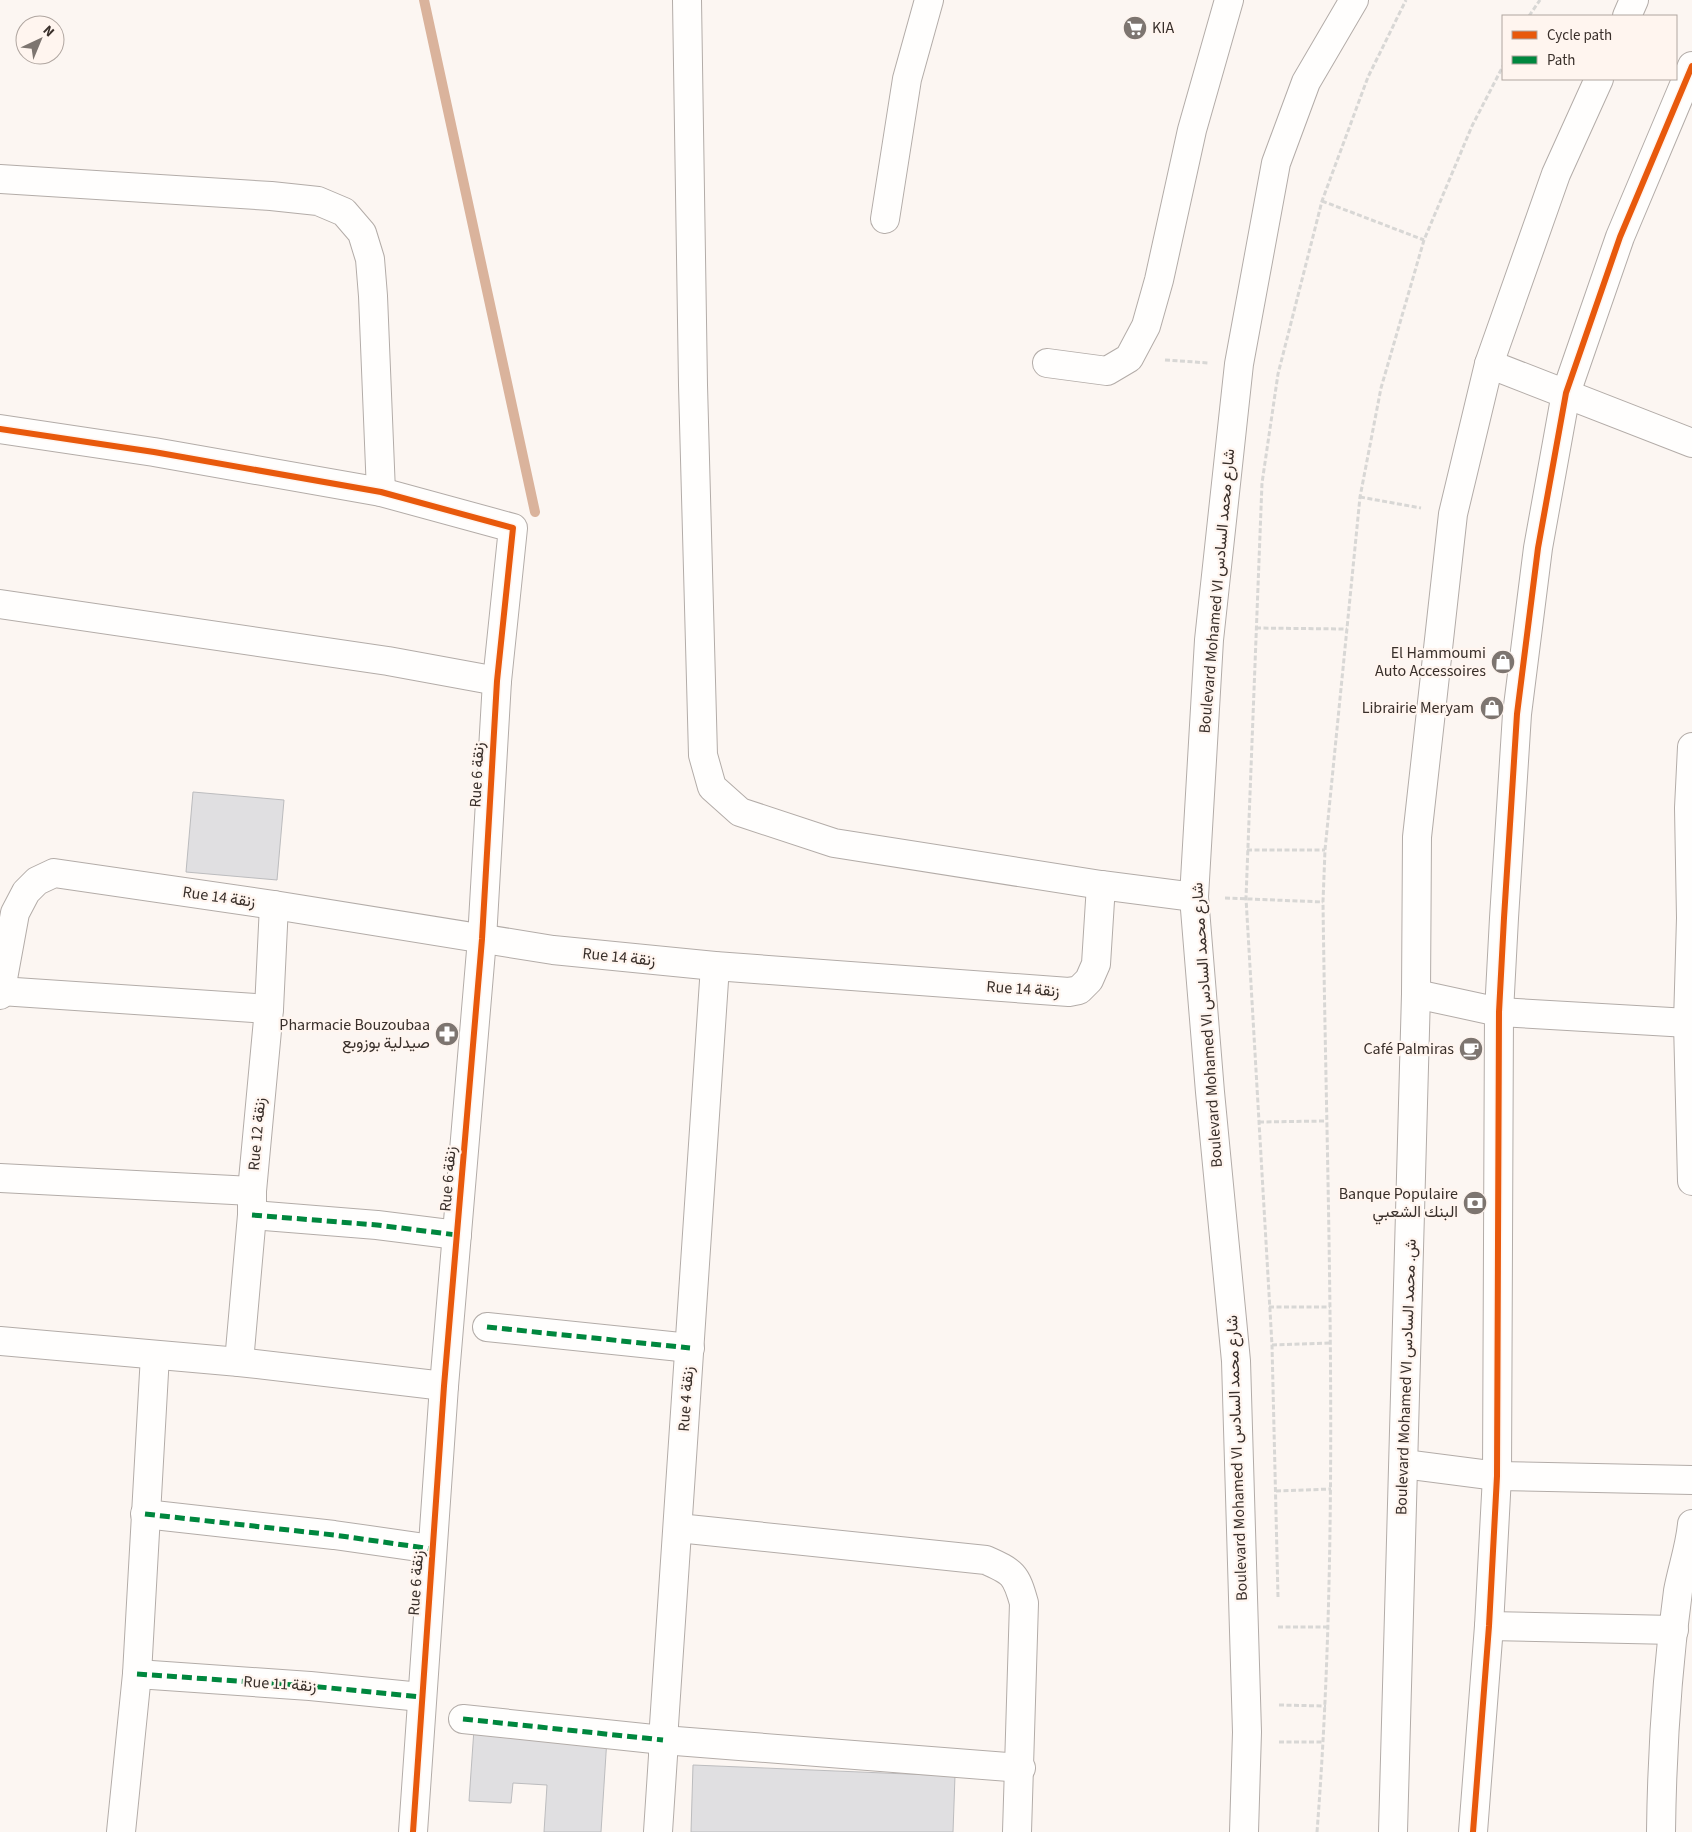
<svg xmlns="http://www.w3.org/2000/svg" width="1692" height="1832" font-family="'Source Sans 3',Vazirmatn,sans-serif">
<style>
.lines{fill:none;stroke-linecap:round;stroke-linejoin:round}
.stream{stroke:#dab39c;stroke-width:10}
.building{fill:#e0dfe1;stroke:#bcbcbe}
.street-casing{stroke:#b3aca8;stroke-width:30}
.secondary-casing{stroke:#b3aca8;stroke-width:30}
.path{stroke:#d8d7d5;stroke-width:3;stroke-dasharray:5 2.5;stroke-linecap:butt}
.street{stroke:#fffefd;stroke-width:28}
.secondary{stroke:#fffefd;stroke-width:28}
.quiet{stroke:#00873e;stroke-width:5;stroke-dasharray:10 5;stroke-linecap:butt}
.cycleway-casing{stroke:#fff5ef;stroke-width:9}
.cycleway{stroke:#e8590c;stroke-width:6}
.labels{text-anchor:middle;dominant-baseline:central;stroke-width:4.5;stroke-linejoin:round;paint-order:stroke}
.poi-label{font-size:16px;fill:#392f2a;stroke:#fff5ef;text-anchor:end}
.street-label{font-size:16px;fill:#392f2a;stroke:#fff5ef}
</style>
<rect width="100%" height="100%" fill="#fcf6f2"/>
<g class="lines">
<polyline class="stream" points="424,0 535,512"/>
</g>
<g class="building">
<polygon points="193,792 284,800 277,880 186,872"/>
<polygon points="474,1729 607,1738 601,1832 544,1832 547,1785 513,1783 511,1803 469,1801"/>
<polygon points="693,1765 955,1776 953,1832 691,1832"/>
</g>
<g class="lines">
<g class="street-casing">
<g id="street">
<polyline points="687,0 693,385 703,755 712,787 740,812 834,843 1101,885 1194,897"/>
<polyline points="0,179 271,196 318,201 344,212 362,233 370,259 373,296 381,492"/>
<polyline points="885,219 907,79 929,0"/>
<polyline points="1047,363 1107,371 1129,358 1146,326 1159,280 1192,130 1229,0"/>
<polyline points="1489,364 1692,443"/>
<polyline points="0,429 154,452 381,492 513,528 497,681 482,939 444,1386 413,1832"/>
<polyline points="0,604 388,661 497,681"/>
<polyline points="1692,747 1689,808 1691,918 1688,1023 1692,1181"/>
<polyline points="0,991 269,1009"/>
<polyline points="1416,994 1499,1012 1688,1023"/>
<polyline points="0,995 15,913 26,892 37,881 54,873 274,905 553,950 715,966 1069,992 1079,990 1089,980 1096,964 1101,885"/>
<polyline points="0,1178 252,1191"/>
<polyline points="252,1215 377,1225 457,1235"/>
<polyline points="487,1327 690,1348"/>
<polyline points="0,1341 239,1362 444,1386"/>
<polyline points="239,1362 252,1215 252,1191 269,1009 274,905"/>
<polyline points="1404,1464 1497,1476 1692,1480"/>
<polyline points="145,1514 334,1535 432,1549"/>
<path d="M678 1528 986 1560C1013 1572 1016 1574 1024 1603L1017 1832"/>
<polyline points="1489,1626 1674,1630"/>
<polyline points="137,1674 310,1686 421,1697"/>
<polyline points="463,1719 663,1740 1021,1768"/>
<polyline points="121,1832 137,1674 155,1355"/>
<polyline points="658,1832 663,1756 663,1740 715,966"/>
<polyline points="1473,1832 1489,1626 1497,1476 1499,1012 1504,918 1517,714 1538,548 1566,393 1620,237 1692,66"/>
<path d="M1661 1832C1662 1752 1667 1671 1678 1591 1682 1569 1690 1547 1692 1524"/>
</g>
</g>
<g class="secondary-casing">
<g id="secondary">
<polyline points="1627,16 1634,0"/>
<polyline points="1244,1832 1247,1732 1236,1361 1210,1092 1194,897 1209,640 1239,364 1276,163 1306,82 1354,0"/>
<polyline points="1393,1832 1416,994 1417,837 1453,514 1489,364 1556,174 1599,79"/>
</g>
</g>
<g class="path">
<polyline points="1529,16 1540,0"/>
<polyline points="1322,201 1424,240"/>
<polyline points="1165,360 1209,363"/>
<polyline points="1360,497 1421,508"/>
<polyline points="1256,628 1347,629"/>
<polyline points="1247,850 1325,850"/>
<polyline points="1225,898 1323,902"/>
<polyline points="1259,1122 1326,1121"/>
<polyline points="1269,1307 1330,1307"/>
<polyline points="1272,1345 1330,1343"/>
<polyline points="1276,1491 1331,1489"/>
<polyline points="1278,1597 1272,1345 1246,898 1262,483 1278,374 1322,201 1368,77 1406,0"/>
<polyline points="1278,1627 1328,1627"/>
<polyline points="1279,1705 1326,1706"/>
<polyline points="1279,1742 1324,1742"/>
<path d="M1317 1832C1341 1522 1327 1212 1323 902L1325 850 1360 497 1381 388 1424 240 1472 126 1503 66"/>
</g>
<use href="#street" class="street"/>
<use href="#secondary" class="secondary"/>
<g class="quiet">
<polyline points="252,1215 377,1225 457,1235"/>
<polyline points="487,1327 690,1348"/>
<polyline points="145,1514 334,1535 432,1549"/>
<polyline points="137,1674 310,1686 421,1697"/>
<polyline points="463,1719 663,1740"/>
</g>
<g class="cycleway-casing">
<g id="cycleway">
<polyline points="0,429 154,452 381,492 513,528 497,681 482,939 444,1386 413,1832"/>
<polyline points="1473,1832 1489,1626 1497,1476 1499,1012 1504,918 1517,714 1538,548 1566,393 1620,237 1692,66"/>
</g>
</g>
<use href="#cycleway" class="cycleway"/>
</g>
<defs>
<g id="supermarket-disc" transform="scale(1.25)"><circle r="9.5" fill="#7d7570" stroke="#fff5ef"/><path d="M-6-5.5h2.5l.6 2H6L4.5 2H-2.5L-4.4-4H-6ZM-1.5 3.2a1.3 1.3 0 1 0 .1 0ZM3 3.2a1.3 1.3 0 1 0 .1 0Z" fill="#fff"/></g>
<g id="shop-disc" transform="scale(1.25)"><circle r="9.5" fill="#7d7570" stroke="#fff5ef"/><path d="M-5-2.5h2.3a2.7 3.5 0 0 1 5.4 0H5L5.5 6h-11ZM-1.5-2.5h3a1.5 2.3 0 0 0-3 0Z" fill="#fff"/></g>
<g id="pharmacy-disc" transform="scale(1.25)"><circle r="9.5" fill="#7d7570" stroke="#fff5ef"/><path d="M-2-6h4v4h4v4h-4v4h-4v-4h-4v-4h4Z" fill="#fff"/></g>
<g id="cafe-disc" transform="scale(1.25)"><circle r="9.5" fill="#7d7570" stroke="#fff5ef"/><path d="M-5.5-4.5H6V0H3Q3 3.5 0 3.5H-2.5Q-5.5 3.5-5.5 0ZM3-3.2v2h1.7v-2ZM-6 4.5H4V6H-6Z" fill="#fff"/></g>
<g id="bank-disc" transform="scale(1.25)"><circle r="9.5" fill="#7d7570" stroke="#fff5ef"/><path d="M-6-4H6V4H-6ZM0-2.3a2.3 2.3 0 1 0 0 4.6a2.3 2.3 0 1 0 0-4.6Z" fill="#fff"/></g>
</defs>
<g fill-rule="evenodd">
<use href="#supermarket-disc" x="1135" y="28"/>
<use href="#shop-disc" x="1503" y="662"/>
<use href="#shop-disc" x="1492" y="708"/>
<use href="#pharmacy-disc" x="447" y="1034"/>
<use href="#cafe-disc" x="1471" y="1049"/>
<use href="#bank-disc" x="1475" y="1203"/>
</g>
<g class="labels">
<g class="poi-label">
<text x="1152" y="28" text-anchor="start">KIA</text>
<text x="1486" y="653">El Hammoumi<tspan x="1486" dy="18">Auto Accessoires</tspan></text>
<text x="1474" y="708">Librairie Meryam</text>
<text x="430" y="1025">Pharmacie Bouzoubaa<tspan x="430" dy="18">صيدلية بوزوبع</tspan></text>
<text x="1454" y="1049">Café Palmiras</text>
<text x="1458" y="1194">Banque Populaire<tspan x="1458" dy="18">البنك الشعبي</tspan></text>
</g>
<g class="street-label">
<text transform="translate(1217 591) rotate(-85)">Boulevard Mohamed VI شارع محمد السادس</text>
<text transform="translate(477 775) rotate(-87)">Rue 6 زنقة</text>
<text transform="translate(219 897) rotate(8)">Rue 14 زنقة</text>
<text transform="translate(619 957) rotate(6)">Rue 14 زنقة</text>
<text transform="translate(1023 989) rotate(4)">Rue 14 زنقة</text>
<text transform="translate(1207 1025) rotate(-94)">Boulevard Mohamed VI شارع محمد السادس</text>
<text transform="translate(257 1134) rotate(-85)">Rue 12 زنقة</text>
<text transform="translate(448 1179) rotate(-85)">Rue 6 زنقة</text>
<text transform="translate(1406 1377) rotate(-88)">Boulevard Mohamed VI ش. محمد السادس</text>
<text transform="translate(686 1399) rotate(-86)">Rue 4 زنقة</text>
<text transform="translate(1237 1458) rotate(-92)">Boulevard Mohamed VI شارع محمد السادس</text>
<text transform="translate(416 1583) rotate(-86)">Rue 6 زنقة</text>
<text transform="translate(280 1684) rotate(4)">Rue 11 زنقة</text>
</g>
</g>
<rect x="1502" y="15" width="175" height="65" fill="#fff5ef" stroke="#b0a6a0"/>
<rect x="1512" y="31" width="25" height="8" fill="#e8590c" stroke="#b0a6a0"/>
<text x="1547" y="40" font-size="15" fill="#392f2a">Cycle path</text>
<rect x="1512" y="56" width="25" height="8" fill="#00873e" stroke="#b0a6a0"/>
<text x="1547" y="65" font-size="15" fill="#392f2a">Path</text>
<g transform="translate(40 40) rotate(44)"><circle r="24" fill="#fff5ef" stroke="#b0a6a0"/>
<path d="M0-4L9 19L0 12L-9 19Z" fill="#7d7570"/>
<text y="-8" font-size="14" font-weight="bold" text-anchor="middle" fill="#392f2a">N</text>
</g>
</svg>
